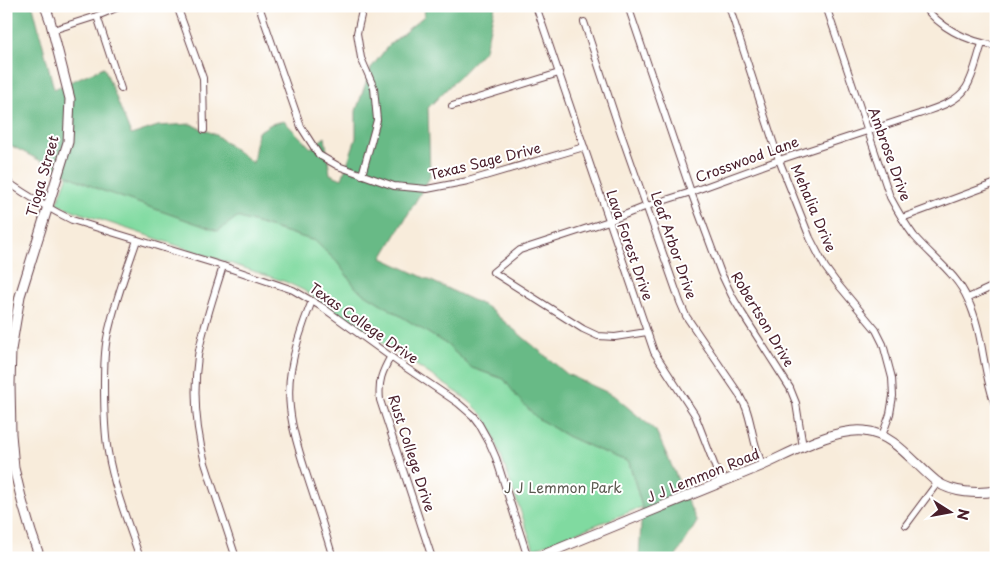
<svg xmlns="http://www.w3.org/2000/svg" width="1002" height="564" font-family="'Playpen Sans',sans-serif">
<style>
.green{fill:#80daa0;stroke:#657c66}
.forest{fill:#68ba86;stroke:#596c58}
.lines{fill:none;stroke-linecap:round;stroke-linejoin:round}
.street-casing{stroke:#643e45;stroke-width:8}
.secondary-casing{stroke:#643e45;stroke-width:11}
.street{stroke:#fff;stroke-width:6}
.secondary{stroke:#fff;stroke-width:9}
.labels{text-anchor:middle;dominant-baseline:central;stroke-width:4;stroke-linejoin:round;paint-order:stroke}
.street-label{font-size:14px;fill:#4a1f2b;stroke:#fff}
.park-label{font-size:14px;fill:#5a574e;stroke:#fff}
</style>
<rect width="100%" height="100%" fill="#fff"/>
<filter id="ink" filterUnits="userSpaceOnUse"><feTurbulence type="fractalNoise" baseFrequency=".02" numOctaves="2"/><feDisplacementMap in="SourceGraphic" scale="10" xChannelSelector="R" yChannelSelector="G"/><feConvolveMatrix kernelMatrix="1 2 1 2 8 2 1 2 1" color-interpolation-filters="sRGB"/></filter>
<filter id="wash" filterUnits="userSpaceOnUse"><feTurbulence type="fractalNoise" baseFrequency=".0096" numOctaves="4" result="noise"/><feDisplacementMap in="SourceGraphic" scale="20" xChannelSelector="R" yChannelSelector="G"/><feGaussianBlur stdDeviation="1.12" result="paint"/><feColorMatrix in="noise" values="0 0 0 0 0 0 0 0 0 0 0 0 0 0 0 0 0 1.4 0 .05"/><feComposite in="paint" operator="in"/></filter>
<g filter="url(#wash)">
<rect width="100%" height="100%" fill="#f8ecdb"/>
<polygon class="green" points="68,175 98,189 218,231 237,217 315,241 337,262 357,289 446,344 472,368 504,379 537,418 567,436 591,447 629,462 642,507 534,549 492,431 484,416 470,402 458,393 303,290 286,282 86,215 57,204"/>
<polygon class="forest" points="6,6 33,6 54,89 104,67 131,135 158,126 191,124 216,135 253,163 258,132 271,124 284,121 311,148 325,137 330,174 342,179 356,138 356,111 371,68 388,46 424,16 425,6 495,6 485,50 428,108 430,177 382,258 487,307 567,374 613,395 656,431 697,522 675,558 639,558 642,507 629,462 591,447 567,436 537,418 517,397 504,379 472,368 446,344 357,289 337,262 315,241 237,217 218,231 98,189 68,175 6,143"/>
</g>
<g filter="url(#ink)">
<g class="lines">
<g class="street-casing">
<g id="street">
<polyline points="177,6 203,78 204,130"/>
<polyline points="259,6 301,127 319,155 338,166 394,186 427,189 468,181 584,147"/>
<polyline points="536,6 654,352 695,415 721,482"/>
<polyline points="628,6 691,192 721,273 732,296 742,313 790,388 796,403 803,447"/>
<polyline points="729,6 779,160 810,238 825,267 836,282 876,330 883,344 892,378 893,396 890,414 882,436"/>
<path d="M826 6 890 197C897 210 905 224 914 236 932 257 957 274 968 300 984 334 982 372 996 407"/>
<path d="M924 6C942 30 967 41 996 46"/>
<polyline points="97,16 121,89"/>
<path d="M584 22 619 128 680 302 686 316 739 394C741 399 744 403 746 408 753 427 753 447 763 465"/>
<polyline points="53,30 97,16 121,6"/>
<polyline points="452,106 559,73"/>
<polyline points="362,175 377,120 374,88 361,58 357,33 362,11 364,6"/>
<path d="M6 181C28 196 49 209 72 220L223 266 293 290 322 307 402 365 458 403 473 416 479 424 489 442 496 458 528 558"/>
<polyline points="902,218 996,183"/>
<path d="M137 240C126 272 114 304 107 338 104 353 104 369 104 384 104 406 104 430 108 452 114 488 128 523 140 558"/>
<path d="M223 266C214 296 203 326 198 356 193 392 196 429 205 463L236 558"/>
<polyline points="968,298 996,285"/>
<path d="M312 301C303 323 295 346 291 370 284 410 298 448 310 485 318 509 326 534 333 558"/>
<path d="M647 332 615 337 598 336 583 329 493 272 520 250 609 221 647 206 691 192 779 160 919 114C935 108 956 103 966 88 974 75 977 58 982 44"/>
<path d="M391 356C382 372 378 381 380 400L432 558"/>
<polyline points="906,525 938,482"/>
</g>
</g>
<g class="secondary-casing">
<g id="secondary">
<polyline points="40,558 31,532 22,501 14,468 11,434 10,384 11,350 20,296 68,142 70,99 50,20 45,6"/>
<path d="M536 558C611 527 686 497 761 466 789 454 833 428 864 431 895 434 914 464 937 482 953 493 977 494 996 491"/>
</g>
</g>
<use href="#street" class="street"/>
<use href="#secondary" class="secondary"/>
</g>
</g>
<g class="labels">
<g class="street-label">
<text transform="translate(890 154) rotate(70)">Ambrose Drive</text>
<text transform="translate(747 159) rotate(-20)">Crosswood Lane</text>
<text transform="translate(485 161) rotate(-14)">Texas Sage Drive</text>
<text transform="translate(42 176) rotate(-74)">Tioga Street</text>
<text transform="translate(814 208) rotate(67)">Mehalia Drive</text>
<text transform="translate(630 245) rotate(71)">Lava Forest Drive</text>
<text transform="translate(674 245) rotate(71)">Leaf Arbor Drive</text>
<text transform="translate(763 319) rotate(59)">Robertson Drive</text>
<text transform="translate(364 323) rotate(35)">Texas College Drive</text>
<text transform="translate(412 453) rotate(72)">Rust College Drive</text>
<text transform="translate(703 475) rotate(-22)">J J Lemmon Road</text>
</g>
<g class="park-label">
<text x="563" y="487">J J Lemmon Park</text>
</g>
</g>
<rect width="1002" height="564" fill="none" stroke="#fff" stroke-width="25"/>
<g transform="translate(950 512) rotate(101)" stroke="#ffffff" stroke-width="4" paint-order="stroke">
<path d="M0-4L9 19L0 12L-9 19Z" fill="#4a1f2b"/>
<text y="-8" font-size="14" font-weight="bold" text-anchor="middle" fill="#4a1f2b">N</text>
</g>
</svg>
